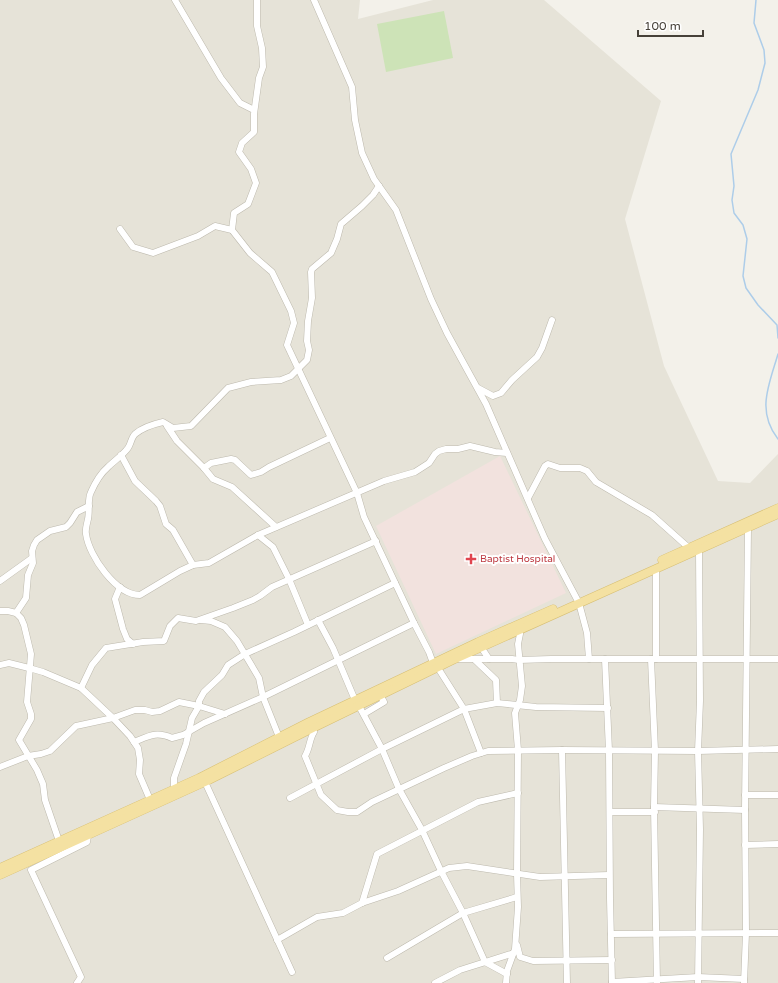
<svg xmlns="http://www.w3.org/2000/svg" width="778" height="983" font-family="'Varela Round',sans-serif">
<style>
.residential{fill:#e6e3d8}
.medical{fill:#f2e2de}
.green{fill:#cde3b7}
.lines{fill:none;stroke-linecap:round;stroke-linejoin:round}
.stream{stroke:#adcde9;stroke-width:1.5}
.minor-casing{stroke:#bdb9ad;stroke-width:7}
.major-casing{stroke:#d7bf73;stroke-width:9}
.minor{stroke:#fff;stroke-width:6}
.major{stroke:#f4e1a2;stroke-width:8}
.health-dot{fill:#e0444e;stroke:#fff;stroke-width:1.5}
.labels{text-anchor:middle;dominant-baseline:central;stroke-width:4;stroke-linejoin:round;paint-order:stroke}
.health-label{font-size:10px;fill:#be3a42;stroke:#fff;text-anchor:start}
</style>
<rect width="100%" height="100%" fill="#f3f1ea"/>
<polygon class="residential" points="0,0 360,0 358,19 433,0 544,0 661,101 625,219 664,366 718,481 750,483 778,454 778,983 0,983"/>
<polygon class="medical" points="500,456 566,593 436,654 376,526"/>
<polygon class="green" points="444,11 453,58 386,72 377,24"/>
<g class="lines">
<g class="stream">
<polyline points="756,0 754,23 764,50 765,63 758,90 731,154 734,186 732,200 734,213 743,225 747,239 743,276 746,288 758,305 777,325 778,338"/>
<path d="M778 354C769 385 756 411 778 439"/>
</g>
<g class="minor-casing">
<g id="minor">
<polyline points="175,0 221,78 240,103 254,110"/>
<polyline points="257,0 257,26 262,48 263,67 259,78 254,114 254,132 242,143 239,152 251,169 256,183 248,204 234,213 232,230 250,253 272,272 291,311 294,323 287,345 357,493 364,517 414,623 429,652 433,663 438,668 464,709 481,753"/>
<polyline points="314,0 352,87 355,120 362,153 374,179 396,210 431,299 447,333 486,404 545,539 579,603 587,633 589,659"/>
<path d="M379 186 373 195 362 206 341 224 337 239 331 253 312 269 311 272 312 298 308 321 307 341 309 350 307 360 291 376 281 380 251 382 228 388 191 426 173 428 163 422C154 424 142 428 135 434 131 438 131 444 128 448 123 455 114 461 108 467 101 473 95 483 91 492 87 500 90 510 88 519 87 524 85 529 86 534 89 556 116 595 140 595L180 571 193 565 209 563 258 535 384 481 415 472 429 463 435 454 439 451 446 449H458L470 446 495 452 507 453"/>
<polyline points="120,229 133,247 153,253 198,236 215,226 232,230"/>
<polyline points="478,388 493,396 501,393 512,380 537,357 542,348 552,320"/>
<polyline points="167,426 177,441 204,468 211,463 231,459 235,460 251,475 261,472 269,467 330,438"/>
<polyline points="121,455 135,481 156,501 160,506 166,524 173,530 193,565"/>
<polyline points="204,468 213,479 232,487 276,527"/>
<polyline points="528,498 545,466 548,464 560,468 580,468 587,471 596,482 652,515 689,548"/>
<polyline points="258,535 273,547 289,579 308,625"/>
<polyline points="656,569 656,659"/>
<polyline points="0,581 32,558"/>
<polyline points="120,587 115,599 123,629 127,639 133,644"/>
<polyline points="0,611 8,611 16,613 21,618 24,625 31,654 27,702 31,714 31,719 19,740 37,770 43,784 45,800 59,841"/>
<polyline points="16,613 26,598 28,575 33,563 32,551 34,545 37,540 50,531 66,527 70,523 77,512 89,506"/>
<polyline points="201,620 211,621 225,627 237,641 259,678 263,697 279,737"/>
<polyline points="318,620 333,648 355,700"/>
<polyline points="479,644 489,659"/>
<polyline points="456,659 512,659 519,660 551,659 778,659"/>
<polyline points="605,659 609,751 610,899 612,983"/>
<polyline points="651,659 655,751 654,807 657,983"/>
<polyline points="475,660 496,680 497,703"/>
<polyline points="0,665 9,663 29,668 43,672 81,688 113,718 130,736 138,748 140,760 139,774 151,802"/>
<polyline points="81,688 92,665 106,648 143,642 164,641 170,626 178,618 196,621 233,608 253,600 260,596 272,587 376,541"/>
<polyline points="359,706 382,749 399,789 422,830 441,871 463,913 485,962 507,974"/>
<polyline points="364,714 384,702 379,693"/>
<path d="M313 728 314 732C309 740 310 748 305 756L321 795 337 810 348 812H357L372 802 444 768 472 756 488 751 562 750 698 751 778 749"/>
<path d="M134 742C149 736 156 731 172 738L183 735 204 723 263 697 414 623"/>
<polyline points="562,750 567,983"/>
<polyline points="0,767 28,756 41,754 50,751 76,726 113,718 135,710 145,710 152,712 160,711 179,702 199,706 225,714"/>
<polyline points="205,782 292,972"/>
<polyline points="177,792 174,789 174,778 186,744 192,718 199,706 199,701 204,692 222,675 228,665 245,654 294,632 395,583"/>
<polyline points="745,795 778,795"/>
<polyline points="290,798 382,749 464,709 497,703 536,707 608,708"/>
<polyline points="654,807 745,810"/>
<polyline points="610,812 655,812"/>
<polyline points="745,845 778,844"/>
<polyline points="362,903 377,854 478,802 518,793"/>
<polyline points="611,934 778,933"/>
<polyline points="277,940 317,917 343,913 362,903 398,891 449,868 467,866 540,877 609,875"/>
<polyline points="517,945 520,957 533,961 612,960"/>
<polyline points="387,958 463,913 517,897"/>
<polyline points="612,982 698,977 744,979"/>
<polyline points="77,983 81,977 31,870 87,842 88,835"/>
<polyline points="435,983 460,970 514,953"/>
<polyline points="506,983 507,971 515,949 518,907 517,874 518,750 515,713 520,700 522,686 518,644 520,634 519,630"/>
<polyline points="698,983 700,829 698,751 700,701 699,550"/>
<polyline points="744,983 746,933 745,810 748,528"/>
</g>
</g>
<g class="major-casing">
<g id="major">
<polyline points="662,560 778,508"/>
<polyline points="0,868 199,778 309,722 478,642 553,609"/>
<polyline points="0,875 209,780 313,728 455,659 778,514"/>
</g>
</g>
<use href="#minor" class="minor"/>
<use href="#major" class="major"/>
</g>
<path class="health-dot" d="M469 553h4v4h4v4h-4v4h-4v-4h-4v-4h4z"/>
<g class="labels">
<g class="health-label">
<text x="480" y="559">Baptist Hospital</text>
</g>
</g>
<path d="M638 30v6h65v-6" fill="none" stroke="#464139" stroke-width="2"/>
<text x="644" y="30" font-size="12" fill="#464139" stroke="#ffffff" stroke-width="3" paint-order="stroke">100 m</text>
</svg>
